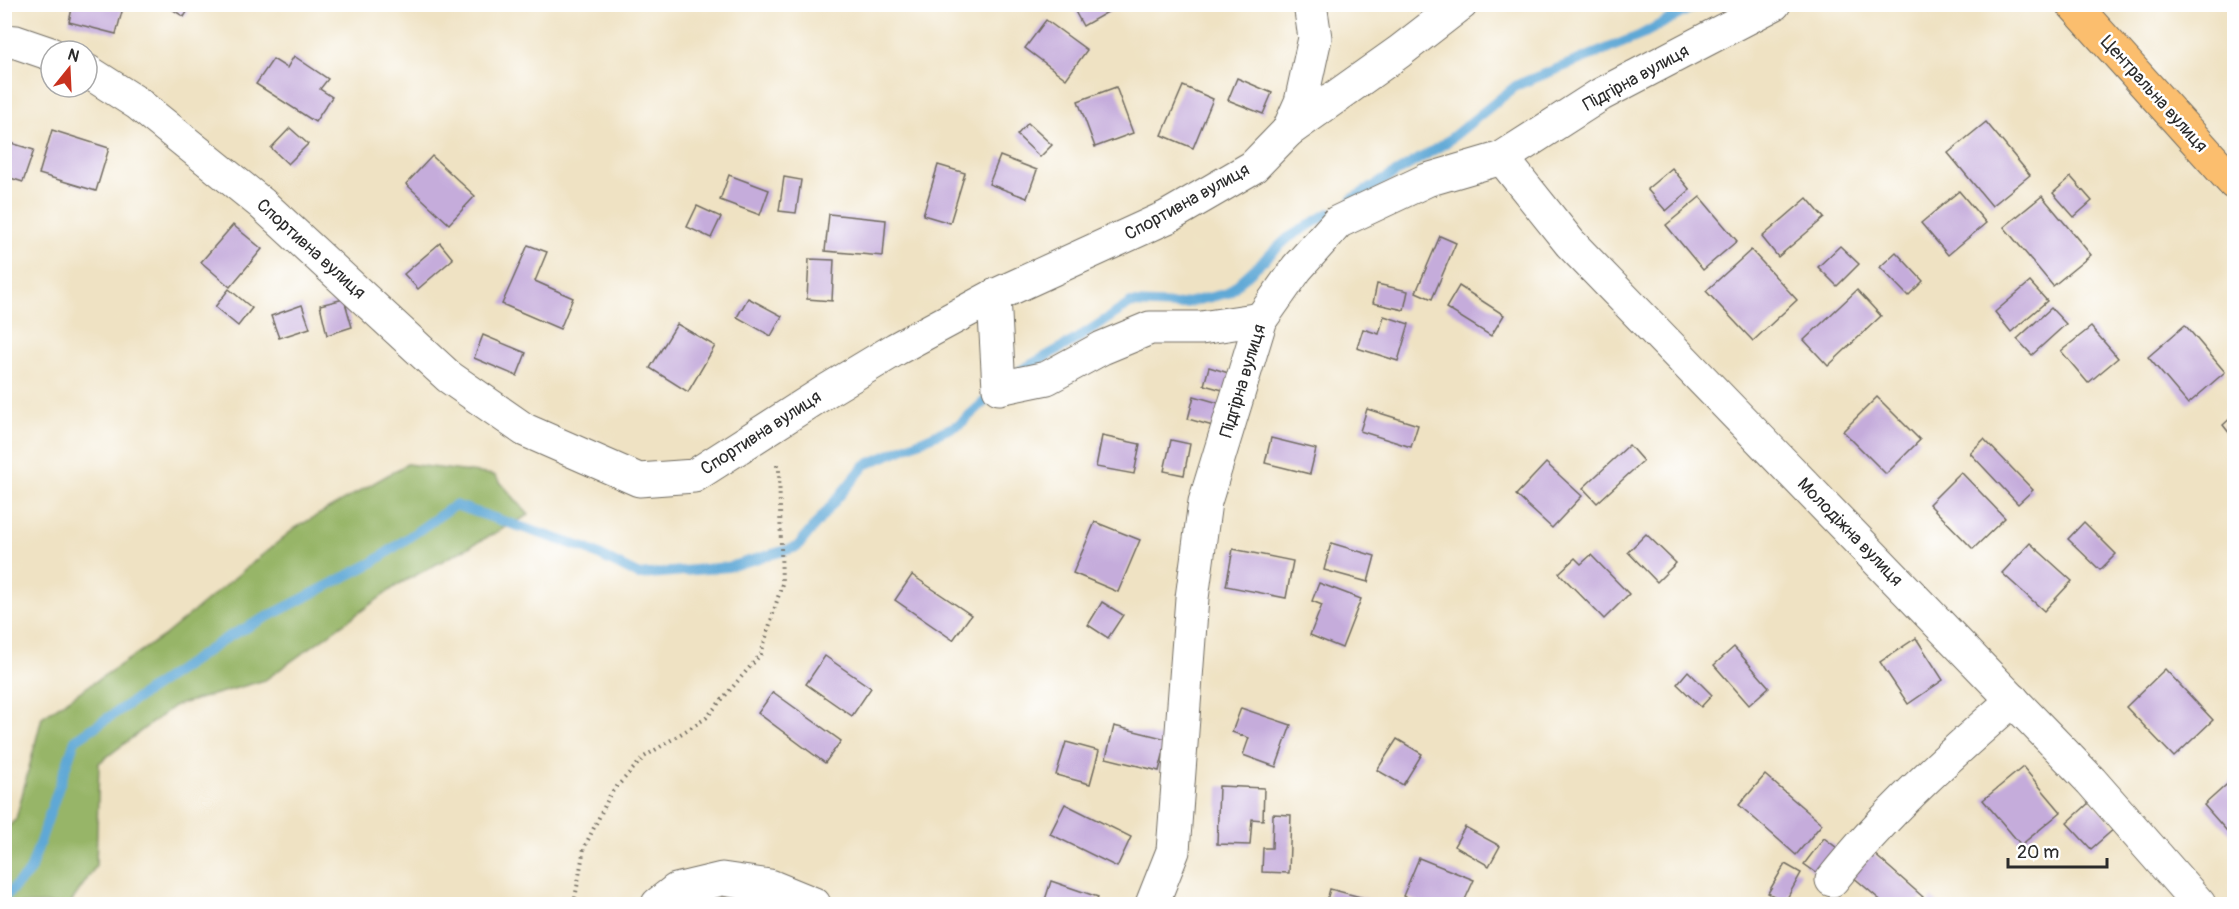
<svg xmlns="http://www.w3.org/2000/svg" width="2239" height="909" font-family="Pangolin,sans-serif">
<style>
.forest{fill:#97b567;stroke:#617049;stroke-width:1.5}
.lines{fill:none;stroke-linecap:round;stroke-linejoin:round}
.stream{stroke:#5ea8d6;stroke-width:10}
.building{fill:#c5acdb}
.minor-casing{stroke:#706b60;stroke-width:35}
.major-casing{stroke:#706b60;stroke-width:35}
.path{stroke:#706b60;stroke-width:4;stroke-dasharray:1.5 4.5;stroke-linecap:butt}
.minor{stroke:#fff;stroke-width:33}
.major{stroke:#fbbe6e;stroke-width:33}
.labels{text-anchor:middle;dominant-baseline:central;stroke-width:5;stroke-linejoin:round;paint-order:stroke}
.street-label{font-size:18px;fill:#2b2b2b;stroke:#fff}
</style>
<rect width="100%" height="100%" fill="#fff"/>
<filter id="ink" filterUnits="userSpaceOnUse"><feTurbulence type="fractalNoise" baseFrequency=".0167" numOctaves="2"/><feDisplacementMap in="SourceGraphic" scale="12" xChannelSelector="R" yChannelSelector="G"/><feConvolveMatrix kernelMatrix="1 2 1 2 8 2 1 2 1" color-interpolation-filters="sRGB"/></filter>
<filter id="wash" filterUnits="userSpaceOnUse"><feTurbulence type="fractalNoise" baseFrequency=".008" numOctaves="4" result="noise"/><feDisplacementMap in="SourceGraphic" scale="24" xChannelSelector="R" yChannelSelector="G"/><feGaussianBlur stdDeviation="1.35" result="paint"/><feColorMatrix in="noise" values="0 0 0 0 0 0 0 0 0 0 0 0 0 0 0 0 0 1.4 0 .05"/><feComposite in="paint" operator="in"/></filter>
<g filter="url(#wash)">
<rect width="100%" height="100%" fill="#efe2c3"/>
<polygon class="forest" points="407,464 494,475 529,515 399,584 265,680 174,706 99,763 96,866 70,904 5,904 5,830 16,819 42,717 165,635 295,528"/>
<g class="lines">
<g class="stream">
<polyline points="1352,199 1444,144 1517,85 1639,36 1698,4"/>
<polyline points="1021,370 1075,340 1131,303 1178,305 1228,293 1288,238 1329,213"/>
<polyline points="4,898 30,871 75,740 228,637 372,563 455,505 587,549 639,575 728,567 797,547 865,465 960,424 997,390"/>
</g>
</g>
<g id="blocks">
<g class="building">
<polygon points="73,4 124,4 116,34 69,22"/>
<polygon points="164,4 192,4 184,17"/>
<polygon points="1071,4 1122,4 1083,26"/>
<polygon points="1046,20 1087,50 1066,79 1025,48"/>
<polygon points="294,56 328,79 320,89 332,97 315,122 256,84 273,59 287,68"/>
<polygon points="1237,78 1272,93 1263,114 1228,100"/>
<polygon points="1183,86 1213,99 1193,148 1162,135"/>
<polygon points="1116,87 1133,133 1095,147 1078,101"/>
<polygon points="1986,122 2030,175 1992,206 1948,153"/>
<polygon points="1028,123 1052,145 1040,157 1017,135"/>
<polygon points="290,128 308,144 288,164 271,148"/>
<polygon points="52,130 109,148 96,191 39,174"/>
<polygon points="11,143 34,150 23,182 4,176 4,163"/>
<polygon points="432,156 475,196 449,224 406,184"/>
<polygon points="1000,156 1037,170 1027,198 989,184"/>
<polygon points="938,165 965,173 950,223 923,215"/>
<polygon points="1672,168 1690,190 1666,211 1647,189"/>
<polygon points="729,175 769,190 760,215 720,200"/>
<polygon points="784,177 801,180 796,213 779,211"/>
<polygon points="2071,177 2092,201 2074,217 2053,193"/>
<polygon points="1959,191 1986,223 1948,255 1921,223"/>
<polygon points="2042,196 2091,255 2053,286 2004,227"/>
<polygon points="1700,197 1737,241 1703,270 1666,225"/>
<polygon points="1807,198 1824,218 1778,257 1762,237"/>
<polygon points="697,206 721,217 711,238 687,227"/>
<polygon points="829,214 886,220 883,256 825,251"/>
<polygon points="233,225 262,249 230,287 201,262"/>
<polygon points="1440,236 1456,243 1432,299 1416,292"/>
<polygon points="440,243 453,259 418,289 404,274"/>
<polygon points="528,245 547,252 535,281 573,298 560,329 502,304"/>
<polygon points="1840,246 1859,264 1837,286 1818,267"/>
<polygon points="1751,250 1797,300 1753,341 1706,291"/>
<polygon points="1896,252 1923,281 1908,296 1880,267"/>
<polygon points="809,259 834,260 832,301 807,299"/>
<polygon points="2030,282 2047,301 2011,332 1995,312"/>
<polygon points="1377,284 1408,291 1404,310 1373,303"/>
<polygon points="1459,286 1504,315 1491,336 1446,308"/>
<polygon points="229,289 252,308 238,326 215,307"/>
<polygon points="1857,290 1881,316 1828,366 1804,340"/>
<polygon points="748,298 782,316 771,336 737,317"/>
<polygon points="344,299 352,327 327,335 320,305"/>
<polygon points="302,305 310,328 279,338 271,316"/>
<polygon points="2051,308 2066,324 2032,355 2017,339"/>
<polygon points="1384,316 1409,324 1398,361 1357,348 1363,329 1379,334"/>
<polygon points="677,324 715,346 688,392 650,368"/>
<polygon points="2185,325 2225,372 2188,404 2148,357"/>
<polygon points="2091,327 2118,358 2088,383 2061,351"/>
<polygon points="483,335 526,353 517,376 474,358"/>
<polygon points="1209,367 1235,375 1230,392 1204,385"/>
<polygon points="1194,396 1226,405 1220,428 1188,419"/>
<polygon points="1877,397 1920,440 1886,474 1843,431"/>
<polygon points="1367,409 1418,425 1411,447 1360,431"/>
<polygon points="2234,415 2234,439 2223,425"/>
<polygon points="1102,436 1140,444 1134,474 1096,467"/>
<polygon points="1271,438 1316,449 1310,474 1265,463"/>
<polygon points="1984,439 2033,490 2018,504 1970,453"/>
<polygon points="1171,440 1190,444 1184,475 1164,471"/>
<polygon points="1629,445 1643,461 1597,503 1583,488"/>
<polygon points="1546,463 1582,496 1552,528 1516,495"/>
<polygon points="1961,472 2005,518 1973,549 1929,504"/>
<polygon points="1095,522 1140,540 1118,592 1073,573"/>
<polygon points="2084,522 2116,554 2100,570 2068,539"/>
<polygon points="1646,534 1676,563 1657,582 1628,552"/>
<polygon points="1331,543 1375,556 1368,582 1324,570"/>
<polygon points="2030,543 2072,581 2044,611 2002,573"/>
<polygon points="1233,549 1293,561 1286,598 1226,586"/>
<polygon points="1591,555 1629,594 1604,619 1559,573 1575,558 1581,564"/>
<polygon points="912,575 971,615 953,640 895,600"/>
<polygon points="1319,583 1361,599 1342,648 1310,635 1322,605 1312,601"/>
<polygon points="1102,602 1123,615 1108,638 1088,625"/>
<polygon points="1916,638 1943,680 1908,704 1880,662"/>
<polygon points="1734,647 1769,687 1749,705 1714,665"/>
<polygon points="825,656 871,688 852,716 806,684"/>
<polygon points="2165,669 2213,720 2174,757 2126,707"/>
<polygon points="1688,671 1712,695 1701,707 1677,684"/>
<polygon points="773,692 841,741 825,763 758,713"/>
<polygon points="1241,708 1291,725 1276,767 1243,755 1249,738 1232,732"/>
<polygon points="1114,726 1167,739 1159,771 1106,758"/>
<polygon points="1397,739 1422,754 1403,785 1377,770"/>
<polygon points="1066,742 1099,751 1090,784 1056,775"/>
<polygon points="2023,767 2061,812 2021,845 1983,800"/>
<polygon points="1765,775 1822,824 1796,855 1739,805"/>
<polygon points="2234,778 2234,839 2204,805"/>
<polygon points="1219,786 1264,788 1263,820 1252,819 1250,845 1217,844"/>
<polygon points="2091,801 2115,828 2091,849 2067,823"/>
<polygon points="1065,804 1131,837 1117,867 1050,834"/>
<polygon points="1273,814 1291,815 1289,873 1262,872 1263,848 1272,848"/>
<polygon points="1465,827 1500,846 1489,866 1454,846"/>
<polygon points="1824,838 1837,848 1818,874 1804,864"/>
<polygon points="1873,853 1923,897 1916,904 1885,904 1852,876"/>
<polygon points="1419,858 1474,880 1463,904 1423,904 1403,896"/>
<polygon points="1785,864 1801,873 1785,902 1768,893"/>
<polygon points="1051,881 1098,897 1095,904 1044,903"/>
<polygon points="1330,889 1372,900 1370,904 1326,904"/>
<polygon points="1932,898 1939,904 1927,904"/>
</g>
</g>
</g>
<g filter="url(#ink)">
<use href="#blocks" fill-opacity="0" stroke="#706b60" stroke-width="1.5"/>
<g class="lines">
<g class="minor-casing">
<g id="minor">
<polyline points="4,41 16,42 51,54"/>
<polyline points="87,71 137,103 261,203 449,377 525,430 639,480 694,476 828,390 896,349 994,296 1167,217 1253,167 1288,131 1399,52 1461,4"/>
<polyline points="1288,131 1301,102 1315,38 1310,4"/>
<polyline points="1502,158 1570,243 2091,781 2199,904"/>
<polyline points="994,296 999,388 1047,378 1102,348 1150,328 1201,328 1261,319"/>
<path d="M1832 880C1885 813 1949 756 2013 700"/>
<polyline points="658,904 676,890 722,879 770,886 814,904"/>
<polyline points="1152,904 1173,851 1192,598 1205,502 1261,319 1297,268 1338,222 1427,180 1502,158 1600,95 1774,4"/>
</g>
</g>
<g class="major-casing">
<polyline id="major" points="2073,4 2234,183"/>
</g>
<polyline class="path" points="574,904 584,848 611,793 644,757 706,718 761,654 782,584 779,470 776,463"/>
<use href="#minor" class="minor"/>
<use href="#major" class="major"/>
</g>
</g>
<g class="labels">
<g class="street-label">
<text transform="translate(1636 78) rotate(-29)">Підгірна вулиця</text>
<text transform="translate(2154 94) rotate(48)">Центральна вулиця</text>
<text transform="translate(1187 202) rotate(-29)">Спортивна вулиця</text>
<text transform="translate(311 249) rotate(42)">Спортивна вулиця</text>
<text transform="translate(1243 381) rotate(-73)">Підгірна вулиця</text>
<text transform="translate(761 433) rotate(-33)">Спортивна вулиця</text>
<text transform="translate(1850 532) rotate(46)">Молодіжна вулиця</text>
</g>
</g>
<rect width="2239" height="909" fill="none" stroke="#fff" stroke-width="24"/>
<g transform="translate(69 69) rotate(18)"><circle r="28" fill="#ffffff" stroke="#aaaaaa" stroke-width="1.5"/>
<path d="M0-4.5L10 22L0 15L-10 22Z" fill="#c8321e"/>
<text y="-9" font-size="16" font-weight="bold" text-anchor="middle" fill="#2b2b2b">N</text>
</g>
<path d="M2008 858v9h99v-9" fill="none" stroke="#2b2b2b" stroke-width="3"/>
<text x="2017" y="858" font-size="18" fill="#2b2b2b" stroke="#ffffff" stroke-width="4.5" paint-order="stroke">20 m</text>
</svg>
